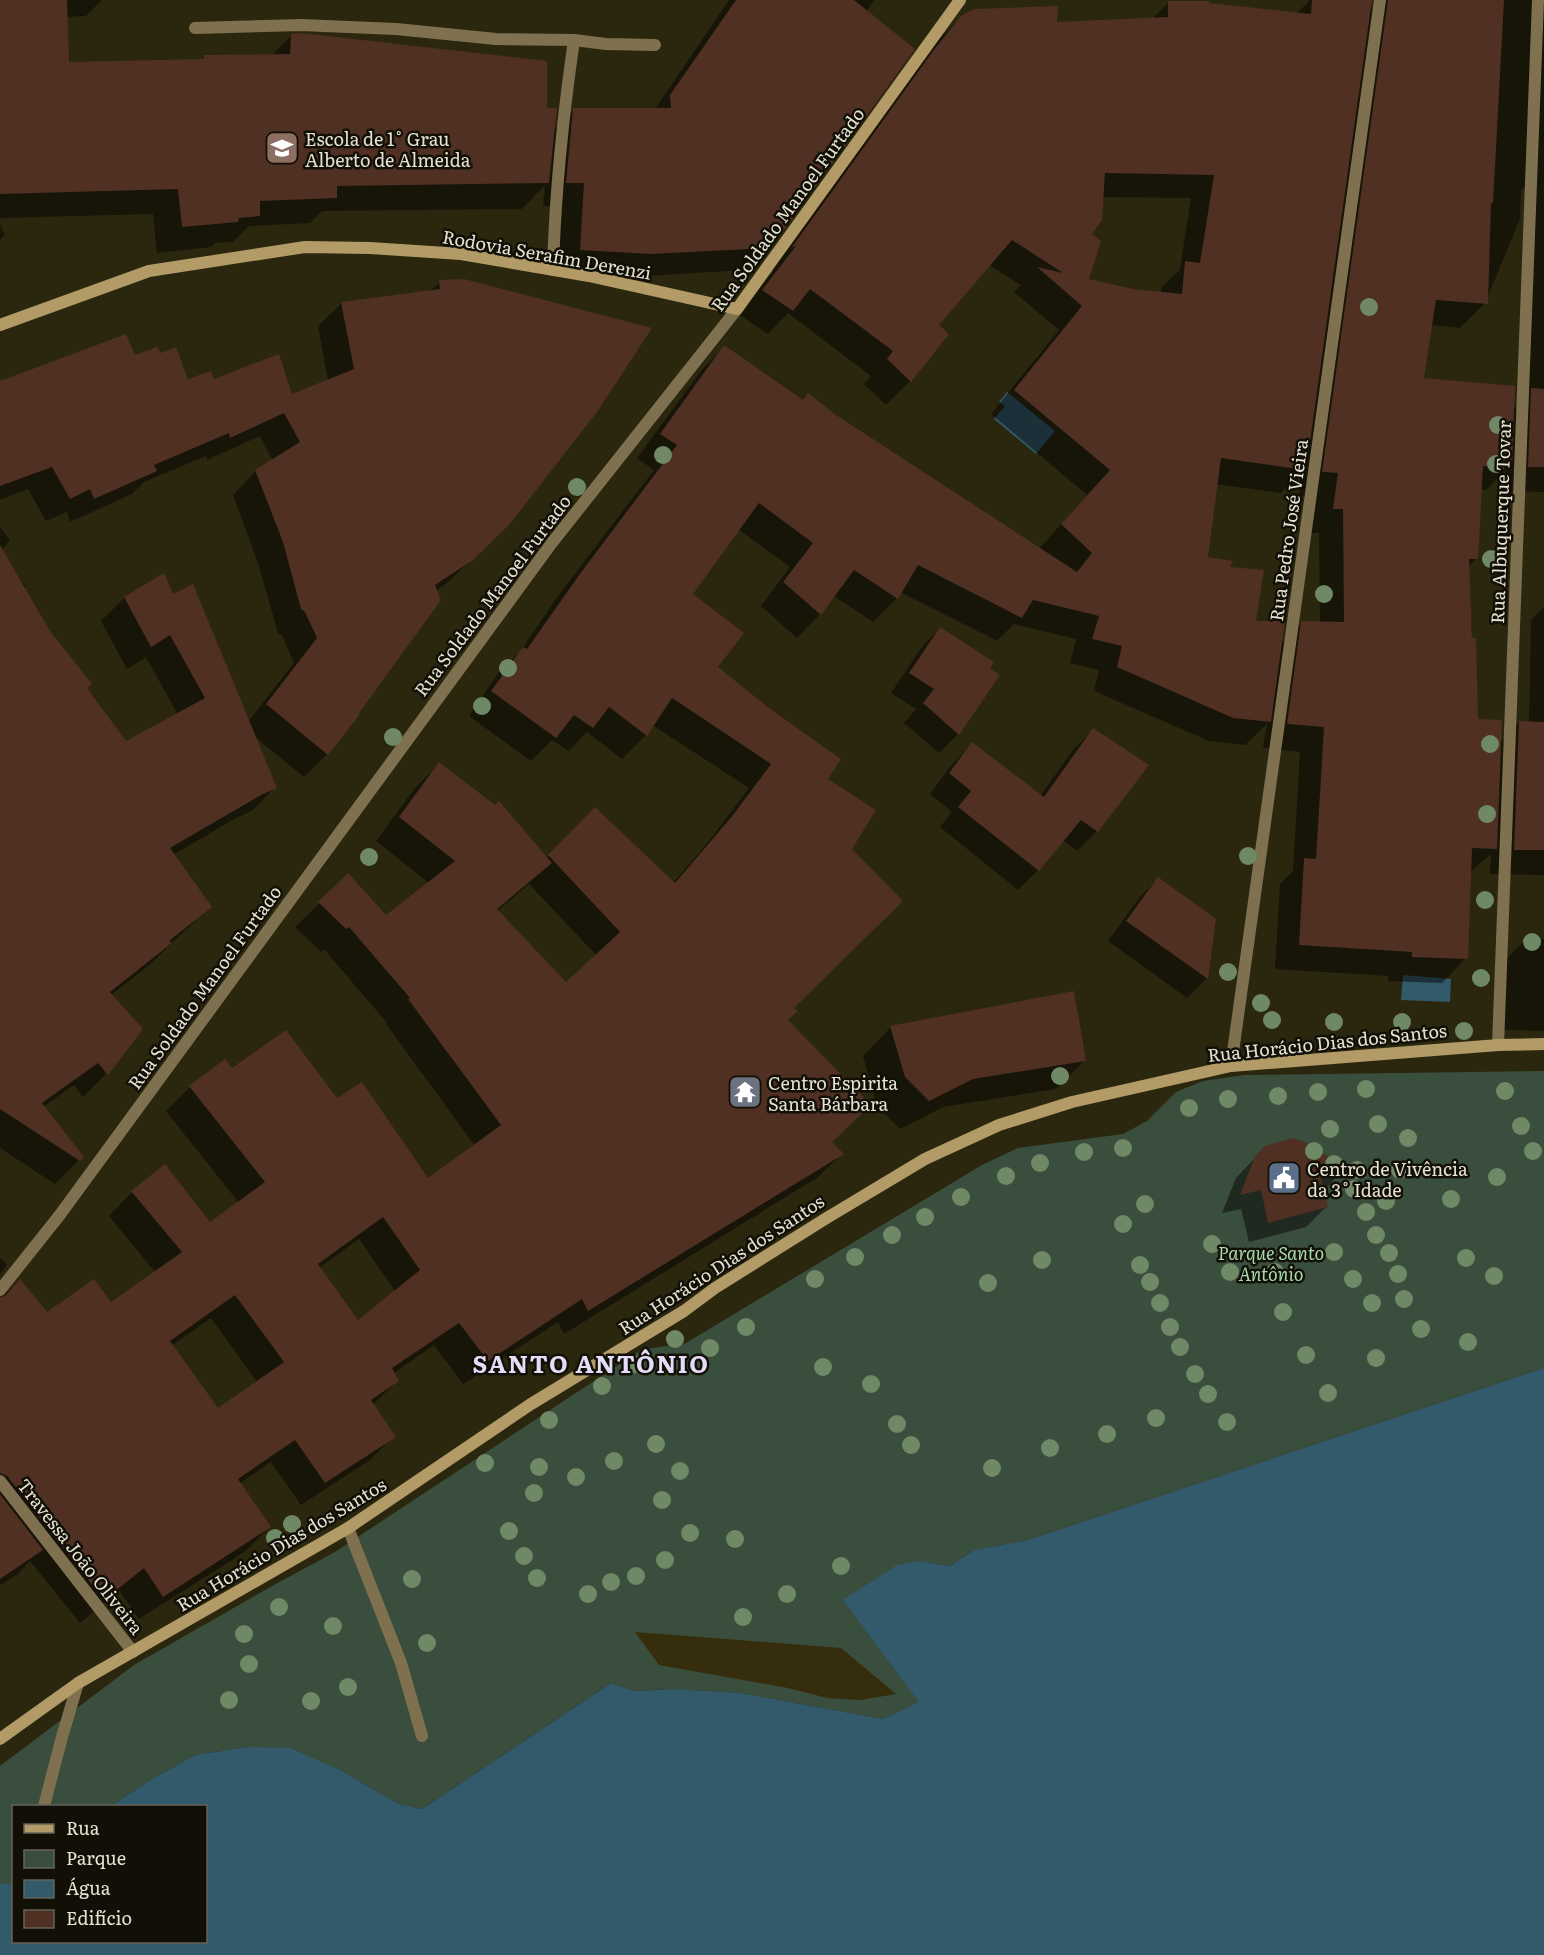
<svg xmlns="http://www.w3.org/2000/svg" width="1544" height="1955" font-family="Literata,serif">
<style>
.green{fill:#3a4e3d}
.sand{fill:#362d0c}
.water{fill:#335a6a}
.shadow{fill:#0007;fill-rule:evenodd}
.building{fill:#4f3022;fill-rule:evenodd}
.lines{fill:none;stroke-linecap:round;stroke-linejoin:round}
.lane{stroke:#7f7150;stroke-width:12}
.street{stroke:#7f7150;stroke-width:12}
.secondary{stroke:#b29b66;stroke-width:12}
.tree{fill:#6f8966}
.labels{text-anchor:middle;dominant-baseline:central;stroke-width:5;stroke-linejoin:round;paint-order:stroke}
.poi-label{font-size:18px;fill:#e5e2d4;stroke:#110f06;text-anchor:start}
.street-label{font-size:18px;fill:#e5e2d4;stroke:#110f06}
.park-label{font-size:18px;font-style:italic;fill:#a7daae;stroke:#110f06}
.district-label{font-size:24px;font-weight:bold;letter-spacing:1.5px;fill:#e4dcf8;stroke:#110f06}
</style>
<rect width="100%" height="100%" fill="#2b270f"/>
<polygon class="green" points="1544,1071 1544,1368 1028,1540 974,1550 950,1566 920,1561 844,1600 920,1702 883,1719 741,1693 676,1689 633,1691 611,1683 422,1809 399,1804 340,1770 248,1747 195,1755 150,1780 111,1806 14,1806 13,1884 0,1883 0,1766 134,1665 272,1586 335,1552 641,1350 686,1343 982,1165 1018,1148 1123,1134 1147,1121 1176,1092 1203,1081 1244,1075"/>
<polygon class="sand" points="635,1632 841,1648 896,1694 860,1700 827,1698 788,1688 659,1665"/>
<g class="water">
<polygon points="1007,392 1055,431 1036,454 994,419 1005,406 999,402"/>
<polygon points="1403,975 1451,979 1450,1002 1401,1000"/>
<polygon points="1544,1368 1544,1955 0,1955 0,1883 13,1884 14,1942 206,1942 206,1806 111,1806 150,1780 195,1755 248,1747 290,1748 340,1770 399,1804 422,1809 611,1683 634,1691 676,1689 741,1693 883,1719 919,1702 843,1600 897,1565 920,1561 950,1566 974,1550 1028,1540"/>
</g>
<g class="shadow">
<polygon points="0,0 102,0 86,16 66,17 68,64 201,61 205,57 271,56 292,35 545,110 553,130 574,110 655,109 729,0 874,0 866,12 770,247 746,270 627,277 558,273 561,206 543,206 545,185 522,209 322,211 310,223 249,226 233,242 215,243 211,247 157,253 153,214 0,218"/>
<path d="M1310 0H1370L1369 11 1379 0H1544V492L1504 491 1505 471 1486 490H1481L1477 558 1468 567 1477 721 1500 742 1519 722 1529 723 1531 620 1544 607V875L1490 874 1491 854 1469 873 1466 958 1442 983 1388 981V976L1275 969 1280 884 1293 871 1300 752 1263 748 1267 724 1245 745 1209 741 1094 691 1099 670 1070 663 1076 639 1014 624 997 641 900 592 896 599 873 622 834 596 820 614 797 638 761 606 790 567 738 529 691 594 716 667 826 779 850 849 786 1020 831 1142 842 1154 818 1177 564 1334 558 1322 463 1384 434 1345 394 1373 398 1380 373 1405 394 1436 370 1460 301 1505 271 1462 239 1484 269 1527 246 1551 139 1619 119 1590 80 1623 30 1561 18 1574 0 1585V1299L20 1281 46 1314 111 1304 155 1272 109 1216 132 1192 209 1224 239 1203 166 1111 190 1087 232 1070 337 1101 428 1180 475 1146 386 1024 387 1023 324 949 321 952 295 927 348 875 386 917 429 883 376 841 415 788 439 764 547 858 595 809 673 883 709 841 749 788 652 725 646 735 622 759 587 732 569 751 552 740 531 761 469 716 499 672 519 653 558 596 654 470 637 458 701 371 724 347 802 402 832 414 1039 549 1087 495 991 414 1059 330 1014 292 1021 285 989 265 937 325 947 334 910 381 886 405 864 384 871 376 788 313 768 334 740 315 774 270H770L937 41 962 17 1055 23 1152 19 1168 3 1296 14ZM1530 182 1523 398 1513 409 1422 380 1430 325 1460 328 1485 303 1520 219 1521 191ZM1102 197 1191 198 1180 269 1162 287 1161 294 1133 291 1087 280 1090 234ZM1302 472 1299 496 1314 497 1310 533H1319L1320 623H1302L1280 645 1254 622 1228 568 1206 559 1216 484 1281 493ZM529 884 597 956 566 985 497 911ZM359 1239 396 1292 357 1322 319 1268ZM211 1318 257 1382 217 1410 171 1346Z"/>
<polygon points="0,224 5,235 0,240"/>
<polygon points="440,282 483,548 447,583 436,591 327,754 304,777 255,737 275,787 252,811 236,818 173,855 210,907 147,967 111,995 141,1029 106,1074 83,1097 74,1085 43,1107 82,1157 55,1184 0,1148 0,527 10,541 0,551 26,587 24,589 85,689 125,743 178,715 146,657 127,669 101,621 124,598 172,596 248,722 294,663 282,635 278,633 259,566 233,495 256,471 273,461 260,436 207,460 206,456 144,482 132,494 70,522 67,512 46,521 28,489 0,500 0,383 135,357 187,381 213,381 292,396 328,381 318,326 342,303 429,292"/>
<polygon points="940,628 998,675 958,734 939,753 904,723 916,709 891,693 921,648"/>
<polygon points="1093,730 1147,766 1097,831 1077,851 1062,840 1038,870 1018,890 940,827 952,812 930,794 952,764 972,744 1040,796 1073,750"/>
<polygon points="1158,879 1215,919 1207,978 1187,998 1108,941 1139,898"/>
<polygon points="1526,939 1544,939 1544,1031 1504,1030 1506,959"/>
<polygon points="891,1027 1084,1061 1056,1089 943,1107 900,1129 877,1106 863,1056"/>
<polygon points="1256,1157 1344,1169 1325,1189 1322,1189 1326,1207 1306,1227 1249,1242 1241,1209 1222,1213 1236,1178"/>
<polygon points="0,1257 7,1265 0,1274"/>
</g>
<g class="building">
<polygon points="0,0 67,0 69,62 204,59 204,55 290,54 291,34 301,33 547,61 547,108 557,108 549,183 337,186 337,198 260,201 260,216 239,218 238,222 182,227 178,189 0,194"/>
<polygon points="736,0 854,0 915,49 771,248 651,254 580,250 584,183 566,183 573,108 671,108 670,95"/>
<path d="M1312 0H1372L1306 470 1221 458 1208 557 1233 561 1230 567 1264 570 1256 621H1285L1271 722 1233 718 1117 667 1122 646 1092 639 1099 616 1033 600 1022 618 918 565 898 599 854 570 821 615 783 582 813 543 759 503 693 594 744 633 718 667 769 708 841 759 828 779 876 810 852 849 903 901 794 1008 798 1011 788 1020 871 1105 832 1142 844 1154 588 1311 582 1299 488 1361 459 1323 392 1368 399 1381 371 1400 396 1437 325 1483 295 1440 238 1479 271 1527 163 1597 144 1568 104 1600 7 1476 0 1473V1298L6 1295 20 1279 47 1312 94 1279 111 1302 182 1252 131 1191 165 1164 210 1222 265 1182 189 1086 225 1059 232 1068 286 1030 337 1098 362 1082 428 1178 501 1125 408 999 410 998 349 927 346 929 318 902 348 873 386 915 455 861 399 817 439 762 495 805 499 801 552 863 497 909 566 982 620 932 548 855 595 807 675 883 733 815 771 764 672 698 647 736 609 707 593 728 574 715 556 738 491 691 523 647 527 649 582 571 677 445 660 434 724 345 803 400 808 393 833 413 1077 572 1092 553 1061 524 1110 470 1014 390 1082 306 1037 267 1063 273 1012 240 939 325 949 334 911 382 887 359 893 351 810 289 793 311 762 290 796 246 792 247 933 51 961 16 974 9 1058 6 1057 22 1168 17V1H1209V3L1311 14ZM1105 173 1214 175 1200 263 1185 261 1182 294 1133 289 1089 279 1101 241 1092 234 1102 220ZM383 1217 420 1270 358 1320 318 1264ZM235 1295 284 1362 218 1408 170 1341Z"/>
<polygon points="1388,0 1504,0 1493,203 1491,203 1488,304 1436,300 1424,378 1515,386 1512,466 1483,466 1478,559 1469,559 1472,638 1476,638 1478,719 1502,720 1497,849 1472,848 1468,959 1412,957 1412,952 1299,945 1304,858 1316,859 1324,727 1287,724 1301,621 1344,622 1343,509 1333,509 1338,473 1322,472"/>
<polygon points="464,279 652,328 597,412 509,525 473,560 435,585 441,600 359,713 360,714 328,755 266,704 317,638 305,612 301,609 283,542 255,470 300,442 284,413 230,438 229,433 154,465 157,471 94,499 90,489 70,499 52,467 0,486 0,381 126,334 135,355 157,347 161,353 176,347 188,379 211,371 214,379 279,354 292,394 354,369 341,302 440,289 439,280"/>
<polygon points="1531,388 1544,389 1544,467 1528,467"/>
<polygon points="0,545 50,631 92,684 87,688 126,741 205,698 170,635 151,647 124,597 164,573 173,594 193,584 277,788 261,795 170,848 212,907 169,941 172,943 110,992 143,1029 108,1075 98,1063 42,1103 84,1157 80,1161 0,1109"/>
<polygon points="940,627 994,662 990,668 1000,675 959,735 923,703 934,689 909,673"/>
<polygon points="1519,721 1544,722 1544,850 1514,850"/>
<polygon points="1093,728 1149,765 1098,832 1081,820 1039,871 958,807 971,791 949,773 972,742 1044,797"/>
<polygon points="1158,877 1216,919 1208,979 1126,921"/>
<polygon points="1074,991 1086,1061 973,1079 929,1101 905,1077 890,1026"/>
<polygon points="1293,1138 1305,1142 1347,1169 1320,1175 1328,1207 1268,1223 1261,1190 1240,1195 1255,1156 1265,1146"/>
<polygon points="0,1494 43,1550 0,1579"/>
</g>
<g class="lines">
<g class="lane">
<polyline points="195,28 301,25 396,29 496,39 574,40 606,44 655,45"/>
<path d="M553 270C555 193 563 116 574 40"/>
<polyline points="0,1290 59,1216"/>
<polyline points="348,1528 401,1663 422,1736"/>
<polyline points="44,1806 62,1737 78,1683"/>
</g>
<g class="street">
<polyline points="1498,1045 1538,0"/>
<polyline points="1231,1066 1380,0"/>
<polyline points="59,1216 551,544 737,309"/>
<polyline points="0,1481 133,1652"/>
</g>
<g class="secondary">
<polyline points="0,325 149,271 305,247 370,248 461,254 589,276 737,309 960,0"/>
<polyline points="0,1739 78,1683 348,1528 531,1404 684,1311 715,1288 825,1219 925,1159 999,1125 1072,1102 1231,1066 1498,1045 1544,1044"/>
</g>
</g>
<g class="tree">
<circle cx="1369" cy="307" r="9"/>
<circle cx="1498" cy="425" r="9"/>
<circle cx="663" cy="455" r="9"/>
<circle cx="1496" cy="464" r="9"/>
<circle cx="577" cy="487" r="9"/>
<circle cx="1491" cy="559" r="9"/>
<circle cx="1324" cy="594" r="9"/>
<circle cx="508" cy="668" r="9"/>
<circle cx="482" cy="706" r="9"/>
<circle cx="393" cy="737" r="9"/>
<circle cx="1490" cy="744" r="9"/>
<circle cx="1487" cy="814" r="9"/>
<circle cx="1248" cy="856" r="9"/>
<circle cx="369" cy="857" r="9"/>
<circle cx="1485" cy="900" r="9"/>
<circle cx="1532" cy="942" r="9"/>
<circle cx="1228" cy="972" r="9"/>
<circle cx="1481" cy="978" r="9"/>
<circle cx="1261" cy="1003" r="9"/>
<circle cx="1272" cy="1020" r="9"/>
<circle cx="1334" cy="1022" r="9"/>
<circle cx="1402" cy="1022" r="9"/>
<circle cx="1464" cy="1031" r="9"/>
<circle cx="1060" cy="1076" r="9"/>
<circle cx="1366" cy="1089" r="9"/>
<circle cx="1505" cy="1091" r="9"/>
<circle cx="1318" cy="1092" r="9"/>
<circle cx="1278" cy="1096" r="9"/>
<circle cx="1228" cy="1099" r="9"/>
<circle cx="1189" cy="1108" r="9"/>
<circle cx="1378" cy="1124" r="9"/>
<circle cx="1521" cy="1126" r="9"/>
<circle cx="1330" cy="1129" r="9"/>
<circle cx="1408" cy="1138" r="9"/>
<circle cx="1123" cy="1148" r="9"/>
<circle cx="1314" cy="1151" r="9"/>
<circle cx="1533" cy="1151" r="9"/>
<circle cx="1084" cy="1152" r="9"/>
<circle cx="1040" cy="1163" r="9"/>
<circle cx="1334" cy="1164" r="9"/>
<circle cx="1357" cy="1170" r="9"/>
<circle cx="1400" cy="1170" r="9"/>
<circle cx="1006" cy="1176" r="9"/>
<circle cx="1497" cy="1177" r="9"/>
<circle cx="1354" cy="1189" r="9"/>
<circle cx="961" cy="1197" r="9"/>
<circle cx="1451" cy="1199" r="9"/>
<circle cx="1386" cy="1201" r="9"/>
<circle cx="1145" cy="1204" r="9"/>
<circle cx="1366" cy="1212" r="9"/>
<circle cx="925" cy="1217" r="9"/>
<circle cx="1123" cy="1224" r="9"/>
<circle cx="892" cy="1235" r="9"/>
<circle cx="1376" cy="1235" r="9"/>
<circle cx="1212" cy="1244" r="9"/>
<circle cx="1334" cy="1252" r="9"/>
<circle cx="1389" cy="1253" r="9"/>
<circle cx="855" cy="1257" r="9"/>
<circle cx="1466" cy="1258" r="9"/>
<circle cx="1042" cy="1260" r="9"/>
<circle cx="1140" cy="1265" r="9"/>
<circle cx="1230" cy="1272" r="9"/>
<circle cx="1275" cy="1272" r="9"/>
<circle cx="1398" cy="1274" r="9"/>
<circle cx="1494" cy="1276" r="9"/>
<circle cx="815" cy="1279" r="9"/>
<circle cx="1353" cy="1279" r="9"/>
<circle cx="1150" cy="1282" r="9"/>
<circle cx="988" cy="1283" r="9"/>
<circle cx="1404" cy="1299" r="9"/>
<circle cx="1160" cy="1303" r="9"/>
<circle cx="1372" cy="1303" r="9"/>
<circle cx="1283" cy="1312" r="9"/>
<circle cx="746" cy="1327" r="9"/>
<circle cx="1170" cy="1327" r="9"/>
<circle cx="1421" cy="1329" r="9"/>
<circle cx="675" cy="1339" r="9"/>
<circle cx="1468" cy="1342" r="9"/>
<circle cx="1180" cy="1347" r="9"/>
<circle cx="710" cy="1348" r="9"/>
<circle cx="1306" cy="1355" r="9"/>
<circle cx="1376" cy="1358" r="9"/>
<circle cx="634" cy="1364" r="9"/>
<circle cx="823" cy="1367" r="9"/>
<circle cx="1195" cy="1374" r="9"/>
<circle cx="871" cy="1384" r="9"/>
<circle cx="602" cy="1386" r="9"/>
<circle cx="1328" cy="1393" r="9"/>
<circle cx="1208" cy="1394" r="9"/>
<circle cx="1156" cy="1418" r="9"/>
<circle cx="549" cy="1420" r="9"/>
<circle cx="1227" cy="1422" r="9"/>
<circle cx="897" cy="1424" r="9"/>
<circle cx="1107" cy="1434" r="9"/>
<circle cx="656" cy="1444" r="9"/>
<circle cx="911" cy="1445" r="9"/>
<circle cx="1050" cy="1448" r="9"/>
<circle cx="614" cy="1461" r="9"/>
<circle cx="485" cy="1463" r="9"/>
<circle cx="539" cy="1467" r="9"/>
<circle cx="992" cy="1468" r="9"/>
<circle cx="680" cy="1471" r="9"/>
<circle cx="576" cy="1477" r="9"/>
<circle cx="534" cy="1493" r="9"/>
<circle cx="662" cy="1500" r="9"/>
<circle cx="292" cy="1524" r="9"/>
<circle cx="509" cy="1531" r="9"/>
<circle cx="690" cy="1533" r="9"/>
<circle cx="275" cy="1538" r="9"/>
<circle cx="735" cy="1539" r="9"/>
<circle cx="524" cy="1556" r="9"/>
<circle cx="665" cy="1560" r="9"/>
<circle cx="841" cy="1566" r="9"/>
<circle cx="636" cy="1576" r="9"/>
<circle cx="537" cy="1578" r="9"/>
<circle cx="412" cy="1579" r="9"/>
<circle cx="611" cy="1582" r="9"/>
<circle cx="588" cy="1594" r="9"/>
<circle cx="787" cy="1594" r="9"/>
<circle cx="279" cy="1607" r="9"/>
<circle cx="743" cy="1617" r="9"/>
<circle cx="333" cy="1626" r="9"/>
<circle cx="244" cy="1634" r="9"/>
<circle cx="427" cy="1643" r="9"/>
<circle cx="249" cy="1664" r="9"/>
<circle cx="348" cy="1687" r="9"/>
<circle cx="229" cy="1700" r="9"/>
<circle cx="311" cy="1701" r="9"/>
</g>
<defs>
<g id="school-square" transform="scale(1.725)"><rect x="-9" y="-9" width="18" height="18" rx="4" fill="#8d6e63" stroke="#110f06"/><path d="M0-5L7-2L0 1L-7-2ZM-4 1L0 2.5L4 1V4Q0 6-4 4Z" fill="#fff"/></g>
<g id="temple-square" transform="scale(1.725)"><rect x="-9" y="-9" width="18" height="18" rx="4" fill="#6b7280" stroke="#110f06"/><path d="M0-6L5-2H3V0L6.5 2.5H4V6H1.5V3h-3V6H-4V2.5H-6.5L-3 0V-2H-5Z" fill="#fff"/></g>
<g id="civic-square" transform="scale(1.725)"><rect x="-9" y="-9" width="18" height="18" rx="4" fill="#5c6f8a" stroke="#110f06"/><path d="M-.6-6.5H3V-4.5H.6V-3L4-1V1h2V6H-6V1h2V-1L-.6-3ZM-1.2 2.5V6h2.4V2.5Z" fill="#fff"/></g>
</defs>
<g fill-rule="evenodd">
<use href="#school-square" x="282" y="148"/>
<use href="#temple-square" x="745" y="1092"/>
<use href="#civic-square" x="1284" y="1178"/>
</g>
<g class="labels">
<g class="poi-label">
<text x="305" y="138">Escola de 1˚ Grau<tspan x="305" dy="21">Alberto de Almeida</tspan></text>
<text x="768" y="1082">Centro Espirita<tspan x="768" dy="21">Santa Bárbara</tspan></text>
<text x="1307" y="1168">Centro de Vivência<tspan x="1307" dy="21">da 3˚ Idade</tspan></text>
</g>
<g class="street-label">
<text transform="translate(787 209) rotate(-54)">Rua Soldado Manoel Furtado</text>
<text transform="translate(547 254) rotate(10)">Rodovia Serafim Derenzi</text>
<text transform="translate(1500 522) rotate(-88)">Rua Albuquerque Tovar</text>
<text transform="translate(1288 530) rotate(-82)">Rua Pedro José Vieira</text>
<text transform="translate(492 595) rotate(-53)">Rua Soldado Manoel Furtado</text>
<text transform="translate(204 987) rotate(-54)">Rua Soldado Manoel Furtado</text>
<text transform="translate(1327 1042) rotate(-6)">Rua Horácio Dias dos Santos</text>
<text transform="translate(721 1264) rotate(-33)">Rua Horácio Dias dos Santos</text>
<text transform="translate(281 1544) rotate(-31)">Rua Horácio Dias dos Santos</text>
<text transform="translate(81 1556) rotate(52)">Travessa João Oliveira</text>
</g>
<g class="park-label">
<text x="1271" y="1252">Parque Santo<tspan x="1271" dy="21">Antônio</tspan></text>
</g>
<g class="district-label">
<text x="591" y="1362">SANTO ANTÔNIO</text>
</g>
</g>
<rect x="12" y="1805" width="195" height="138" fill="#110f06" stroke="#666358" stroke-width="1.5"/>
<rect x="24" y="1824" width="30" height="9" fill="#b29b66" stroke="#666358" stroke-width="1.5"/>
<text x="66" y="1835" font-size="18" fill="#e5e2d4">Rua</text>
<rect x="24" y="1850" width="30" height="18" fill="#3a4e3d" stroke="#666358" stroke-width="1.5"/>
<text x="66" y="1865" font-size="18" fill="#e5e2d4">Parque</text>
<rect x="24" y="1880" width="30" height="18" fill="#335a6a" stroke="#666358" stroke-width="1.5"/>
<text x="66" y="1895" font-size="18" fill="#e5e2d4">Água</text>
<rect x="24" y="1910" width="30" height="18" fill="#4f3022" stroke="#666358" stroke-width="1.5"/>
<text x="66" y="1925" font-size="18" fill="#e5e2d4">Edifício</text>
</svg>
